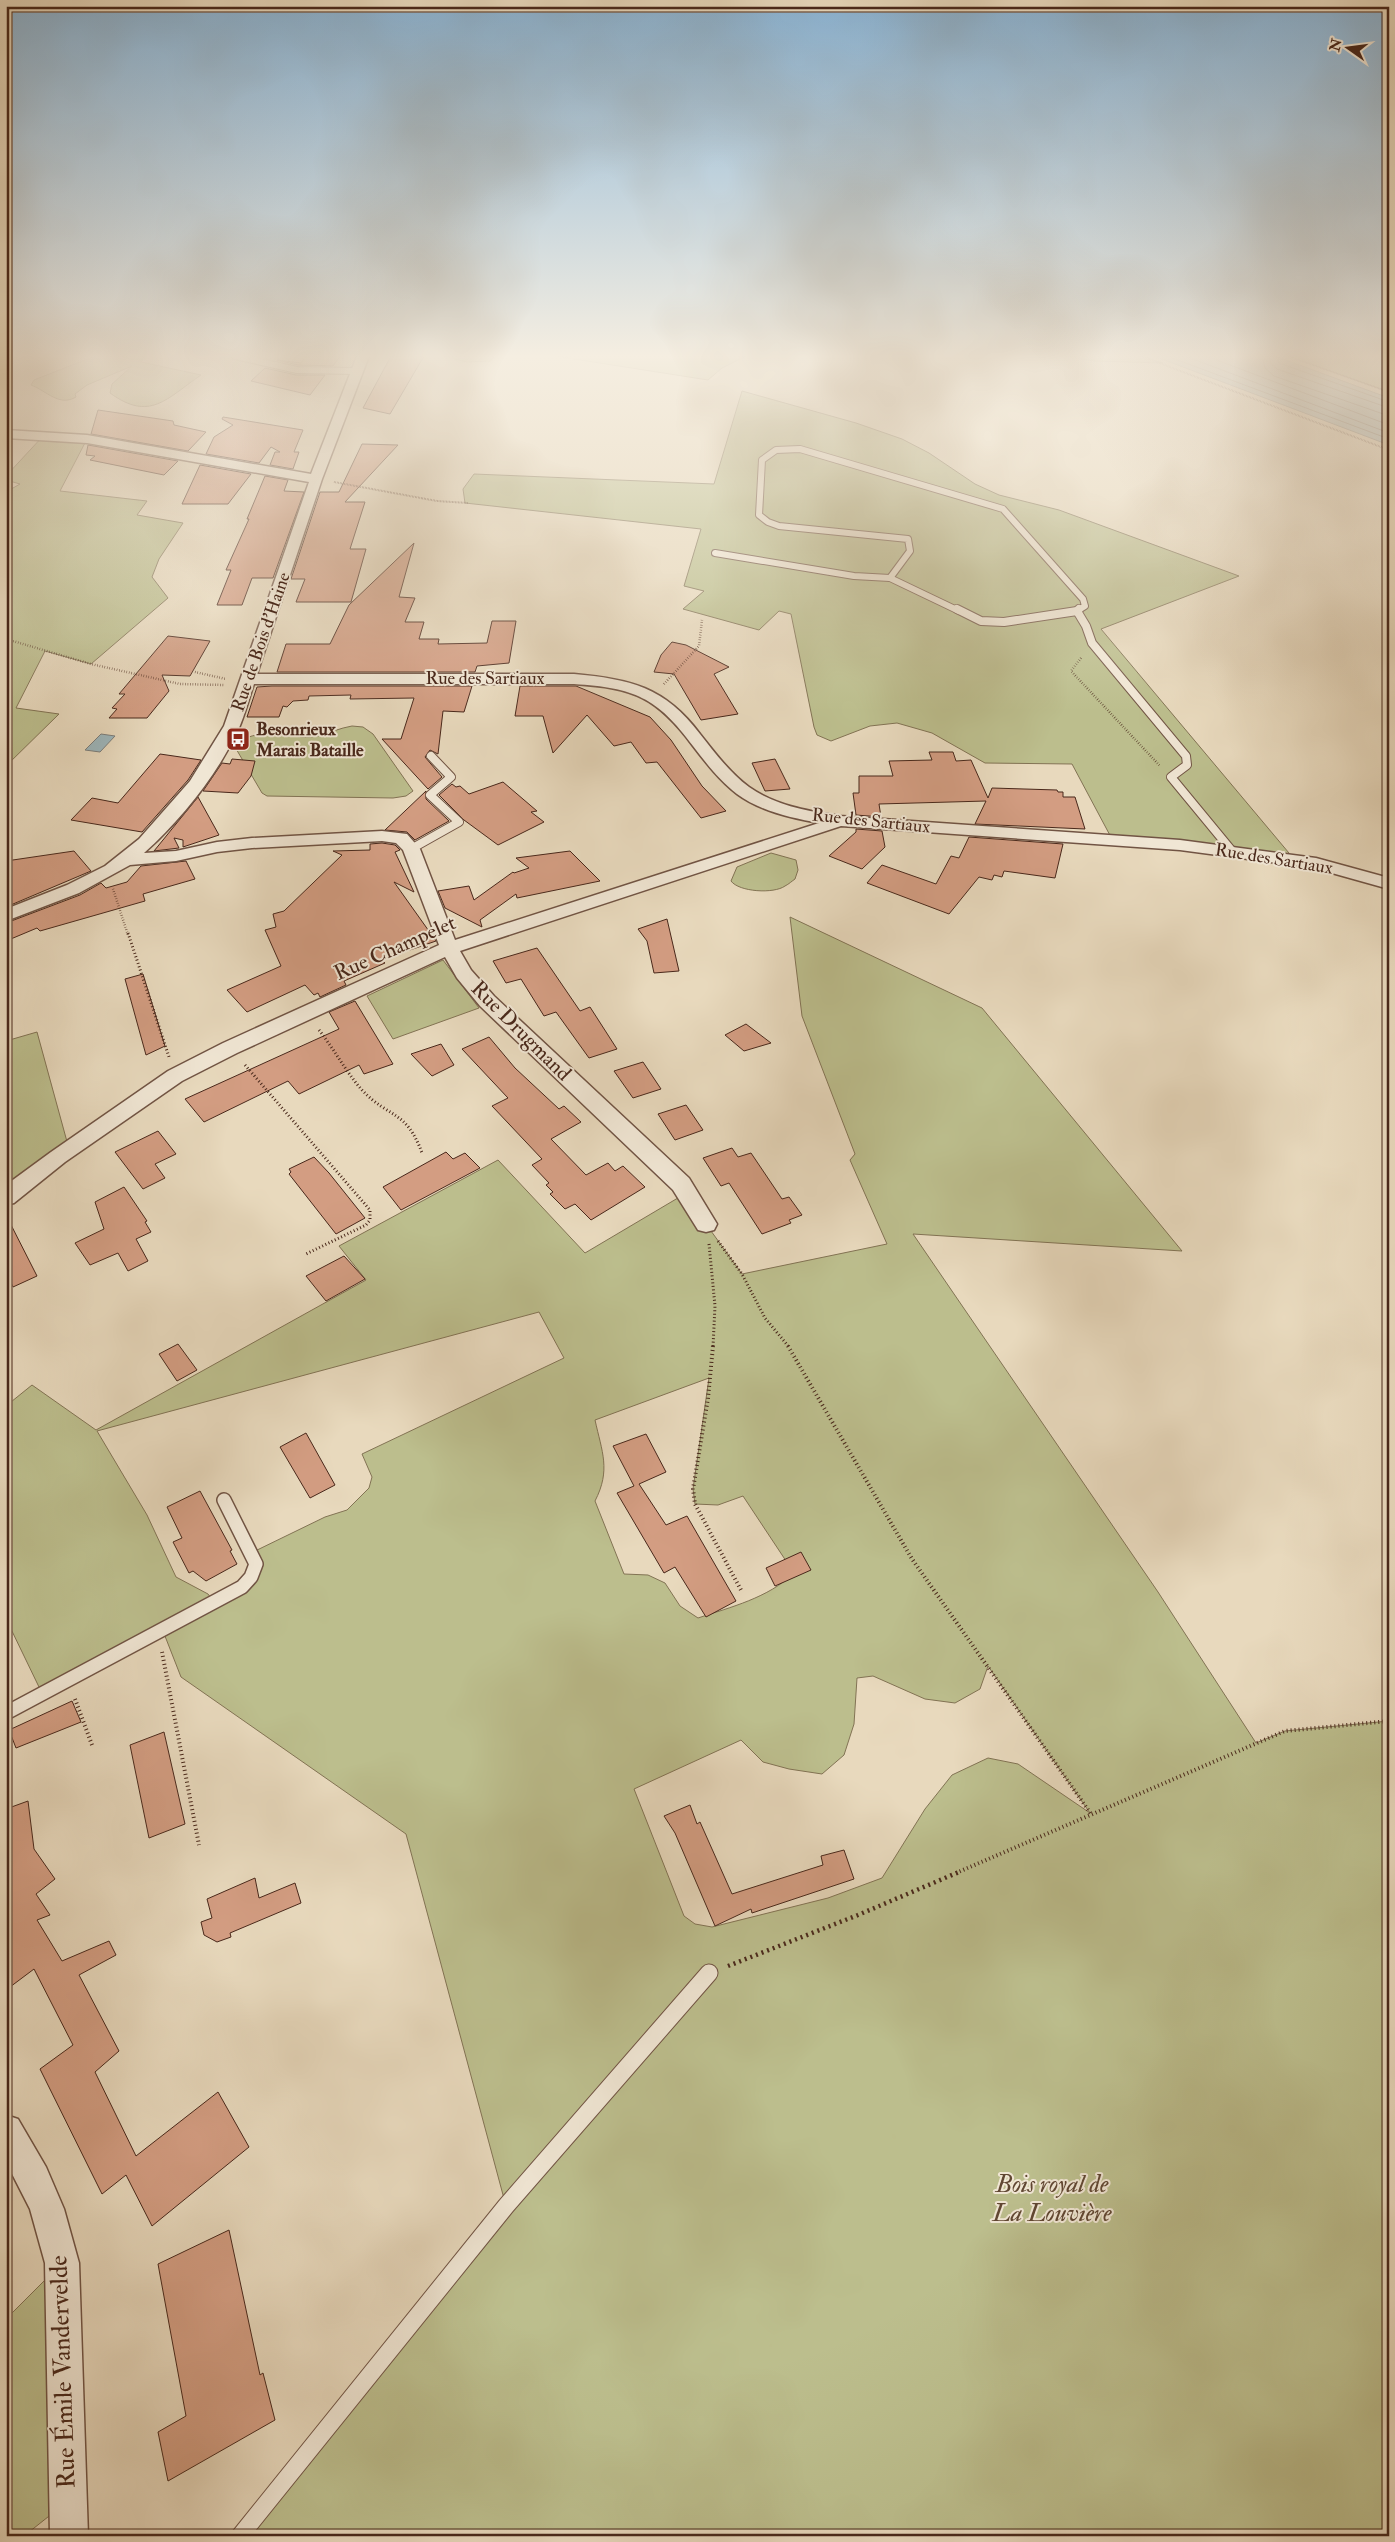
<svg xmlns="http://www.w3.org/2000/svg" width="1395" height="2542" font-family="'IM FELL Double Pica',serif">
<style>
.green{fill:#bcbe8d;stroke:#827354;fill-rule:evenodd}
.water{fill:#9db7bd;stroke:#7b7e7c}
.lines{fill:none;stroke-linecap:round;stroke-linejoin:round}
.shore{stroke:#73706c;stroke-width:1}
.building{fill:#d39d82;stroke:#49281b}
.service-far3-casing{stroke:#715444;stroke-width:8}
.service-far2-casing{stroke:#715444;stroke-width:10}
.service-far1-casing{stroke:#715444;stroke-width:16}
.service-casing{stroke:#715444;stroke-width:19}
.minor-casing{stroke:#715444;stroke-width:3}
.path-far4{stroke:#49281b;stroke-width:2;stroke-dasharray:0.5 1;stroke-linecap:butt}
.path-far3{stroke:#49281b;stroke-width:2.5;stroke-dasharray:0.5 2;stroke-linecap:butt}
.path-far2{stroke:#49281b;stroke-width:3;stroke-dasharray:1 2.5;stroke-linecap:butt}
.path-far1{stroke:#49281b;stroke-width:4;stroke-dasharray:1 3;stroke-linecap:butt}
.path{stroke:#49281b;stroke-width:4.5;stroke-dasharray:2 4;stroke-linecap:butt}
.service-far3{stroke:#f0e6d4;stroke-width:6}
.service-far2{stroke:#f0e6d4;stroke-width:8}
.service-far1{stroke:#f0e6d4;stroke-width:13}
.service{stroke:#f0e6d4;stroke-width:17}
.minor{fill:#f0e6d4;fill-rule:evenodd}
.labels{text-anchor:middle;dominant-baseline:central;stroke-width:4;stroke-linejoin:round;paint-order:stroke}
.far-street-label{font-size:18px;fill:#49281b;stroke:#f0e6d4}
.far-poi-label{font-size:18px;font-weight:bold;fill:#49281b;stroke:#f0e6d4;text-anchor:start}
.street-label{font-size:21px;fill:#49281b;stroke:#f0e6d4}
.near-park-label{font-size:25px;font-style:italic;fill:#604632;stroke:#f0e6d4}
.near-street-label{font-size:25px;fill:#49281b;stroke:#f0e6d4}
</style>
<rect width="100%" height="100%" fill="#e8d9bd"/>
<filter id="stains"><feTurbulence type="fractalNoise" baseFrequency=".004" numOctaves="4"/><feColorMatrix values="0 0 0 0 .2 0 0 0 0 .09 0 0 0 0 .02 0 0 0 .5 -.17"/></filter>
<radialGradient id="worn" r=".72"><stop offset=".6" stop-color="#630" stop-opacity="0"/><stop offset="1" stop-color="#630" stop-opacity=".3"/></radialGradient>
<g class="green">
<path d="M95 356H145L141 362 201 375C166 399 150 422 110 393L112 384 132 366 87 385 75 394 76 397C59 407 47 391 31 385L34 380Z"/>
<polygon points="444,356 494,356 491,361 467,362"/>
<polygon points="555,356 746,356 722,368 708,380"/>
<polygon points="1066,356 1141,356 1163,363 1095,361"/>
<polygon points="1288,356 1371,356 1389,362 1389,392"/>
<polygon points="742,391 856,423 902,439 929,453 975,484 999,495 1059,510 1239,576 1101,629 1294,859 1113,841 1072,764 985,763 932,733 897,723 870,726 831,741 817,735 814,727 791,614 779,611 759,630 683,609 704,591 684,586 701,529 465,503 463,489 474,474 714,484"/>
<polygon points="44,435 87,439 60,491 147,501 137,515 183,523 159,559 152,577 168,598 91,664 45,651 16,708 59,714 6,766 6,492 20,484 6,480 6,476"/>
<path d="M352 726 363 727 373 734 413 791 406 796 393 798 267 796 262 793 235 747C254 723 292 741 318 736 329 733 340 728 352 726Z"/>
<path d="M771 853 796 860 798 870 795 879C792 881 789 884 785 886 774 894 739 892 731 881L737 867Z"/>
<path d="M790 917 982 1008 1182 1251 913 1234 1158 1592 1256 1743 1285 1731 1389 1721V2536H240L506 2206 406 1834 181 1677 163 1631 43 1692 39 1687 10 1627 6 1629V1406L32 1385 96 1430 366 1280 339 1246 498 1160 585 1253 688 1192 706 1224 742 1274 887 1244 850 1160 855 1154 802 1016ZM539 1312 564 1358 362 1454 372 1477 369 1488 347 1510 325 1517 251 1553V1577L214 1602 208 1594 176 1577 147 1515 97 1431ZM709 1378 693 1489 695 1504 718 1505 743 1496 794 1573C768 1598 731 1607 698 1618L680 1606 665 1583 648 1575 624 1574 595 1501C611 1470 602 1452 595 1420ZM988 1666 1090 1813 1018 1764 988 1758 952 1775 925 1809 882 1878 828 1898 712 1927 695 1924 684 1916 634 1789 741 1740 763 1762 789 1769 822 1774 844 1755 854 1724 857 1678 873 1676 925 1699 955 1703 980 1689Z"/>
<polygon points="443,960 479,1008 393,1039 367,996"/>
<polygon points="37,1032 69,1149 6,1198 6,1041"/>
<polygon points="62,2263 68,2501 24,2536 6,2536 6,2319"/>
</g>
<g class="water">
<polygon points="1154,356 1275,356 1389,398 1389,445"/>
<polygon points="101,734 115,736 100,752 85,750"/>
</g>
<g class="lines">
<g class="shore">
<polyline points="1167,356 1389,439"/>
<polyline points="1185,356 1389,433"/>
<polyline points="1206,356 1389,425"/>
<polyline points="1262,356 1265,368 1274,376 1389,416"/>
<polyline points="1269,356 1271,364 1277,369 1389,408"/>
<polyline points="1276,356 1279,363 1389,402"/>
</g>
</g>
<g class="building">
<polygon points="306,356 340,356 333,366 298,365 277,360 301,363"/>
<polygon points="391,356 424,356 390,414 363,408"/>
<polygon points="265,368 296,375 325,375 310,395 251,381"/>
<polygon points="98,410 173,421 174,425 206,432 188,451 91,434"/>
<polygon points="223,417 303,430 294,452 299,452 293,469 270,465 275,452 280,452 271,447 259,463 206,454 214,437 233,425 222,419"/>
<polygon points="362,444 398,445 345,502 365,502 350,549 366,549 351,602 296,602 305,579 291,579 320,492 339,492"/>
<polygon points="88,445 178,461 164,475 90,460 95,456 86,455"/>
<polygon points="200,465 251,474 228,504 182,504"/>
<polygon points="265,476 288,480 284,491 304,492 273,578 252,578 242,605 217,605 231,570 226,570 249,519 247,519"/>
<polygon points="414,543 399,597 415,598 405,622 424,622 419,639 439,639 438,644 487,643 492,621 516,621 509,663 477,666 475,672 277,672 286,644 330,644 349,605"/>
<polygon points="168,636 210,641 190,676 162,675 169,691 147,718 109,718 117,709 112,708 125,694 119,694"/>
<polygon points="672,642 686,645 729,667 714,674 738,714 701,720 674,674 654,672 661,655"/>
<polygon points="272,686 472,686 464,712 443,711 438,754 430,750 425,757 442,777 428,789 382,739 401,739 414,698 350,699 351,695 309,696 308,700 293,701 287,707 283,706 279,717 247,717 257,687"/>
<polygon points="520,686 576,686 650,717 671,740 702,786 726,811 701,818 657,762 646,763 631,742 614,746 587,715 553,753 543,716 515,716"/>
<polygon points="929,752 953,752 956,761 971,760 988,798 992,788 1057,790 1058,792 1063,792 1063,797 1075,797 1085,829 975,824 986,801 879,804 881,817 856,815 853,793 859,793 859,776 893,776 889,761 932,760"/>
<polygon points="160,754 201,760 188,780 142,832 71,820 92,798 118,803"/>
<polygon points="232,759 255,761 251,776 238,793 203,791 222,763 230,764"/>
<polygon points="775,759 790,789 765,791 752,763"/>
<polygon points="503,782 537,811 531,812 544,822 498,845 464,820 439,795 452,784 456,787 460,786 469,794"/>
<polygon points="426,791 426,799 449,821 415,840 407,832 385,830"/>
<polygon points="198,797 219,835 183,847 183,840 174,838 179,848 154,851"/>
<polygon points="856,829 882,831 885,847 862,869 829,856 856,832"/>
<polygon points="969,837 1063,844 1055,878 1004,871 1002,877 994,875 992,880 979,877 949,914 867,883 882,865 936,884 951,856 959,858"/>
<polygon points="382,843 395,845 400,850 395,852 414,892 394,882 436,941 381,960 385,963 344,981 346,985 320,997 318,993 314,995 305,985 247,1012 227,990 281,966 265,930 276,927 273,914 284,911 342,855 333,851 370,850 370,844"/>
<polygon points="74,851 91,871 6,907 6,861"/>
<polygon points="570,851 600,881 517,898 516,894 480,920 482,927 445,908 438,891 469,886 474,900 513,872 514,873 529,868 516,858"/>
<polygon points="186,861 195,879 143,894 145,901 40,931 37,928 6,941 6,923 80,895 101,883 106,888 127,882 141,866"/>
<polygon points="667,919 679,971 654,973 647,941 638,929"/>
<polygon points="537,948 580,1011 590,1007 617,1049 589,1058 556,1012 544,1016 521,979 506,983 493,961"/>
<polygon points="143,974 165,1046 146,1055 125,979"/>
<polygon points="355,1001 393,1064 364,1074 359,1065 299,1094 288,1081 204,1122 185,1099 339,1029 329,1012"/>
<polygon points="746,1024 771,1043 744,1051 725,1035"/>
<polygon points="489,1037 515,1068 559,1109 564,1106 581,1122 551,1139 586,1175 608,1163 615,1171 623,1166 645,1187 591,1220 575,1204 565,1209 550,1194 553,1192 546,1185 549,1183 532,1165 542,1159 492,1106 508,1098 462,1049"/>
<polygon points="441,1044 454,1065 432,1076 411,1054"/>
<polygon points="643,1062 661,1089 633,1098 614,1071"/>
<polygon points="686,1105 703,1130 675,1140 658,1114"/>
<polygon points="158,1131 176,1154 155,1164 165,1178 143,1189 115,1152"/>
<polygon points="732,1148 738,1157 751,1153 782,1199 789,1197 802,1215 789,1220 791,1223 762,1234 729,1183 721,1186 703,1158"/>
<polygon points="446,1152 453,1159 465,1153 480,1168 401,1210 383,1187"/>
<polygon points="314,1157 329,1173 365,1218 336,1234 289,1174 291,1172 289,1169"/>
<polygon points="124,1187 147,1221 145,1222 151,1232 136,1239 148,1261 128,1271 118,1253 90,1265 75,1243 104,1229 95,1202"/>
<polygon points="6,1215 37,1276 13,1287 6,1272"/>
<polygon points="344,1256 365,1279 326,1301 306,1276"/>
<polygon points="178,1344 197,1370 177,1381 159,1354"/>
<polygon points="306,1433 335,1485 310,1498 280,1447"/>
<polygon points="646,1434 666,1472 639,1484 666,1525 687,1516 736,1601 706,1617 675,1567 664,1573 617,1493 634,1486 613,1446"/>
<polygon points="200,1491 232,1550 230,1551 237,1564 206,1581 193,1571 189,1573 173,1542 182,1538 167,1507"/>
<polygon points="801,1552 811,1570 775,1586 766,1568"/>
<polygon points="72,1701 81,1722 16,1748 9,1730"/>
<polygon points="164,1732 185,1824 149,1838 130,1745"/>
<polygon points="28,1801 34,1849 55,1879 36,1894 50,1915 37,1920 62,1961 109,1941 116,1955 79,1975 119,2051 95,2072 136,2156 218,2092 249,2147 152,2226 126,2175 102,2194 40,2069 73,2045 34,1969 6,1990 6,1809"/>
<polygon points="690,1805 697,1824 700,1822 732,1894 823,1865 821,1856 844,1850 854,1879 752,1913 751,1909 715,1926 675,1833 664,1816"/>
<polygon points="255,1878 259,1898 295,1883 301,1903 230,1933 231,1937 217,1942 204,1935 201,1922 212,1918 207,1899"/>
<polygon points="229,2230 260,2375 263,2373 275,2420 168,2481 158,2432 186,2416 158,2264"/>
</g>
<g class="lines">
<g class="service-far3-casing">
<g id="service-far3">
<polyline points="235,356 297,370 356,371"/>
<polyline points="715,553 854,576 890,578 910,551 908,539 779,526 768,522 759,515 762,460 776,450 800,449 1003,509 1083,599 1085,606 1077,611"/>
<polyline points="890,578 959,611"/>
</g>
</g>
<g class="service-far2-casing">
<g id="service-far2">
<polyline points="957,609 981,621 1004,622 1077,611"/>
<polyline points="1079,609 1077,611 1086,626 1092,643 1186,756 1187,765 1171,777 1232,851"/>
<polyline points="411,849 459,822 430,795 451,777 431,756"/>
</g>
</g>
<g class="service-far1-casing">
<polyline id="service-far1" points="6,1713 242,1587 251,1577 256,1564 224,1500"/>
</g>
<g class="service-casing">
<polyline id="service" points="240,2536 506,2206 709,1973"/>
</g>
<g class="minor-casing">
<g id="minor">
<path d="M357 356H369L322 479 257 674H574C630 679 665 687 700 734 715 753 730 773 749 787 776 806 809 811 840 816L1180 840 1316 858 1389 878V889L1314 868 1180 850 841 826 460 951 471 970 494 996 689 1178 717 1224 714 1230 706 1232 698 1230 673 1190 480 1006 457 978 445 957 237 1053 182 1081 65 1162 14 1203 6 1205V1185L51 1152 168 1071 223 1043 439 945 403 850 396 843 382 841 252 848 217 852 176 861 130 865 79 893 6 921V909L67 885 105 866 139 839 190 781 224 726 309 482 87 443 6 438V430L87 435 311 474ZM254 684H574C634 688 657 697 693 746 706 763 720 781 737 794 760 811 791 818 819 823L455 940 420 849 407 834 382 831 252 838 217 842 176 851 144 853C182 819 218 774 239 728 245 714 249 698 254 684Z"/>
<polygon points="6,2115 18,2119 46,2167 64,2209 79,2263 88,2536 50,2536 45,2263 30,2209 6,2162"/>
</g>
</g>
<g class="path-far4">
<polyline points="1141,356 1389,450"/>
<polyline points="1288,356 1389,392"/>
<polyline points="334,482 437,501 468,503"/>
</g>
<g class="path-far3">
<polyline points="6,639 91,664 180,684 224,685"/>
<polyline points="1081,658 1071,671 1160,766"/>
<polyline points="195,672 226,679"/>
<polyline points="664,684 699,646 702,620"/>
<polyline points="113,889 128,935"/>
</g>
<g class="path-far2">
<polyline points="128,933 169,1057"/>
<path d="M319 1030C334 1049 346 1072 362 1090 389 1119 406 1109 422 1153"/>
<polyline points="245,1065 370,1210 370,1220 366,1225 306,1254"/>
<polyline points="718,1241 742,1274 765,1318 789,1347"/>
<polyline points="709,1244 715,1306 713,1347"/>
</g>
<g class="path-far1">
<polyline points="713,1346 708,1398 693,1489 695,1504 742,1592"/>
<polyline points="788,1346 912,1559 1091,1814"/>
<polyline points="162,1652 199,1845"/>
<polyline points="75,1699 92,1745"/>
<polyline points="956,1873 1285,1731 1389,1721"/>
</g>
<polyline class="path" points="728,1966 858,1915 959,1872"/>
<use href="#service-far3" class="service-far3"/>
<use href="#service-far2" class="service-far2"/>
<use href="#service-far1" class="service-far1"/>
<use href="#service" class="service"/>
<use href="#minor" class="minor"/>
</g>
<linearGradient id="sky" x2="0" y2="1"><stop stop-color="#8ab5d7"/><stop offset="0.5" stop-color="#f5eee1"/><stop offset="1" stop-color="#f5eee1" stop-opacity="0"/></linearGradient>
<rect width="1395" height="712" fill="url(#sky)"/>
<defs>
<g id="bus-square" transform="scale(1.25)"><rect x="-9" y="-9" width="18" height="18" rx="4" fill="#8f2418" stroke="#f0e6d4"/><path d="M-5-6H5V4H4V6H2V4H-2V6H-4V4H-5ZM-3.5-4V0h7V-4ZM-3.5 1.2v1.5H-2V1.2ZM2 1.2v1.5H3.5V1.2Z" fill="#fff"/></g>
</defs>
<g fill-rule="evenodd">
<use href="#bus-square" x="238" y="739"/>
</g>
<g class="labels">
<g class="far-street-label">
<text transform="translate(261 642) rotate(-71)">Rue de Bois d'Haine</text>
<text x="485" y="678">Rue des Sartiaux</text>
<text transform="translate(871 821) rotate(6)">Rue des Sartiaux</text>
<text transform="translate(1274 859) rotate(9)">Rue des Sartiaux</text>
</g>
<g class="far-poi-label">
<text x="256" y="729">Besonrieux<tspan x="256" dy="21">Marais Bataille</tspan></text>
</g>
<g class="street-label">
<text transform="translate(395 948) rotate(-24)">Rue Champelet</text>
<text transform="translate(521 1031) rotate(45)">Rue Drugmand</text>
</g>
<g class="near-park-label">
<text x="1052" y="2184">Bois royal de<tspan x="1052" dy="29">La Louvière</tspan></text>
</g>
<g class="near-street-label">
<text transform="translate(63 2372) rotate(-92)">Rue Émile Vandervelde</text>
</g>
</g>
<rect width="1395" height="2542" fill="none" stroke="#e8d9bd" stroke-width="25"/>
<rect x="8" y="8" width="1380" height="2527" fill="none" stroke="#49281b" stroke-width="2.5"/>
<rect x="12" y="12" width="1370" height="2517" fill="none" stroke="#49281b"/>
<g transform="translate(1348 48) rotate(284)" stroke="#f0e6d4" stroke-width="4" paint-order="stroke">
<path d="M0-4L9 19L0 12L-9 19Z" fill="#49281b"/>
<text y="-8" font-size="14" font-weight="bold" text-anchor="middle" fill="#49281b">N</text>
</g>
<rect width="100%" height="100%" filter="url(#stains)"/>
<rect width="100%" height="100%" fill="url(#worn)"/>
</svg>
